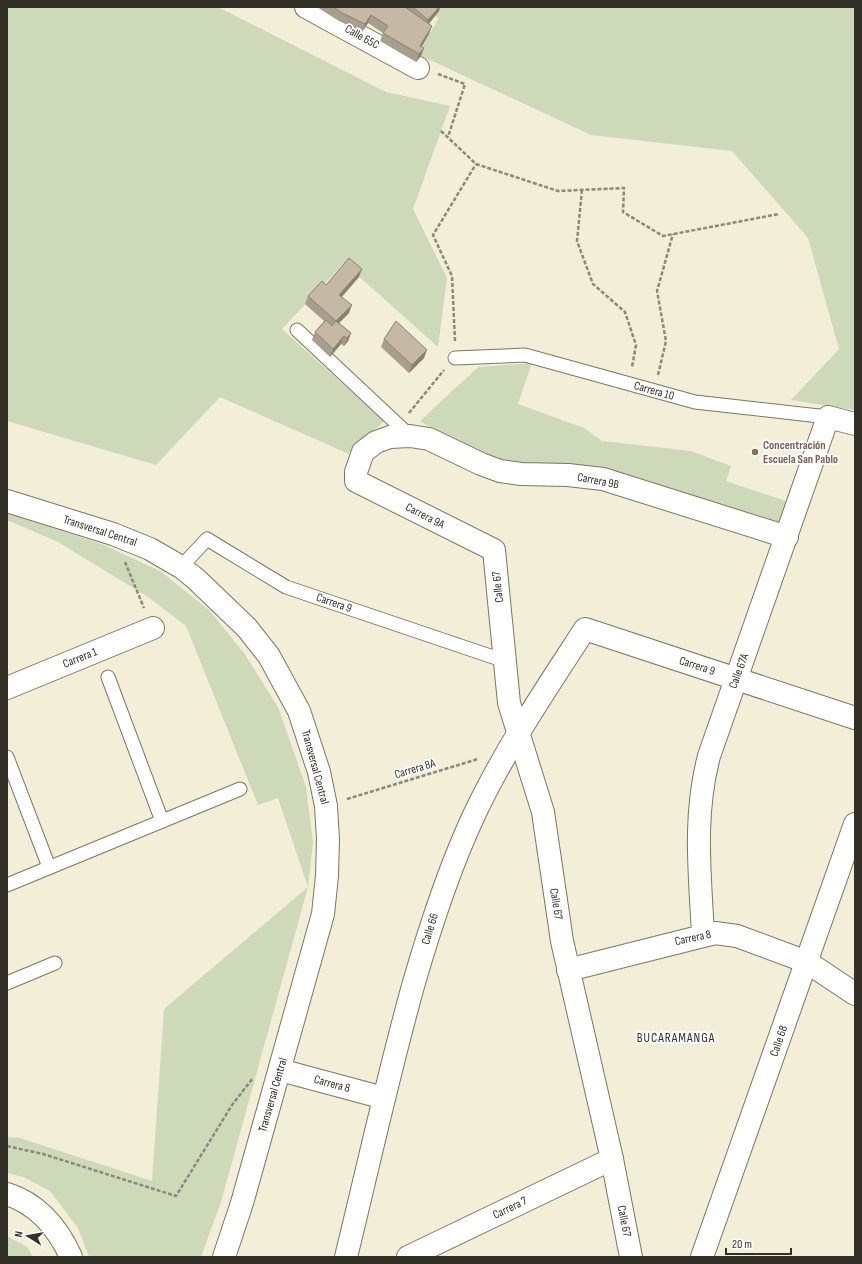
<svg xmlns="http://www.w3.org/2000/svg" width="862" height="1264" font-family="'Sofia Sans Condensed',sans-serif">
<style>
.green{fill:#ced9ba}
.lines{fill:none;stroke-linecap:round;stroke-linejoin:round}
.lane-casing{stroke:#7b7762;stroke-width:15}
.street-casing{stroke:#7b7762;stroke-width:24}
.secondary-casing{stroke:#7b7762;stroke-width:24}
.path{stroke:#8c8979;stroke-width:2.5;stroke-dasharray:4 2;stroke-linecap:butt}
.lane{stroke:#fff;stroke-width:13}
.street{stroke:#fff;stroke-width:22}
.secondary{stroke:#fff;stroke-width:22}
.wall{fill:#a99e8d}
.shaded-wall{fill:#8a8173}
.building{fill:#c5b8a4;stroke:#8a8173}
.education-dot{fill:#8d6e63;stroke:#fff;stroke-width:1.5}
.labels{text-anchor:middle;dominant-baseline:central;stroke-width:3.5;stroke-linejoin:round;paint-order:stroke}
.street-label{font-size:12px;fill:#323027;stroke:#fff}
.education-label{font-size:12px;font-weight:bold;fill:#785e54;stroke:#fff;text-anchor:start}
.neighbourhood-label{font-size:13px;letter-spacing:1px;fill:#323027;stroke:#fff}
</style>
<rect width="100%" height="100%" fill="#f3eed7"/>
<g class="green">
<polygon points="7,7 218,7 386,92 450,106 413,209 447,278 438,347 344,263 282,329 384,421 349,454 220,397 156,465 7,421"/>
<polygon points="420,7 855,7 855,410 791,400 839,349 808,238 732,151 591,135 417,54 439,18"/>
<polygon points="532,363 518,404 584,428 602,441 691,451 731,466 726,481 789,502 780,527 508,464 469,452 420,421 478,367"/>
<polygon points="7,513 104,545 160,571 209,610 244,653 278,707 306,787 313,842 308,887 221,1202 201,1257 89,1257 78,1228 50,1191 23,1177 7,1173 7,1137 20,1138 152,1181 164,1009 308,887 278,798 258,805 186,626 148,597 58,542 7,520"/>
<polygon points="7,1236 27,1247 33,1257 7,1257"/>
</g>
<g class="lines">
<g class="lane-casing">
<g id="lane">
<polyline points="297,330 410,436"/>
<polyline points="455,358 525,355 695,402 828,417"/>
<polyline points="181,567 207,539 286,587 505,661"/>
<polyline points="108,677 162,821"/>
<polyline points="7,757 49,867"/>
<polyline points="7,885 240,789"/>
<polyline points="7,983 55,963"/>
</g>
</g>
<g class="street-casing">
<g id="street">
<polyline points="306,7 418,68"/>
<polyline points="7,688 153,628"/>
<path d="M703 935C700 873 693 817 709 756L828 417 855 424"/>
<polyline points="568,970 715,933 737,936 807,962 855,994"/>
<polyline points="280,1070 384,1098"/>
<path d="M346 1257C368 1167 388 1076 413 986 430 927 449 868 475 813 506 748 546 689 585 629L855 718"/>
<polyline points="408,1257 612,1159"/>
<polyline points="631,1257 612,1159 562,941 543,812 509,703 494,550 356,481 356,472 363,452 376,442 390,437 410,436 429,439 481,464 500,471 521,474 568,475 603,479 787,537"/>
<polyline points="702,1257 855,824"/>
</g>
</g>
<g class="secondary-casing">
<g id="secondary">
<polyline points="7,501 113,534 150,549 181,567 196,579 247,628 269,656 299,711 319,772 326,806 328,839 327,876 323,914 242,1203 224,1257"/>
<path d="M7 1194C38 1204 58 1228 71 1257"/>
</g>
</g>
<g class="path">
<polyline points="438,74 465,84 448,137"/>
<polyline points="441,131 476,164 558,191 624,188 623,212 663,236 779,214"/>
<polyline points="582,190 577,241 593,284 625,312 636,345 632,367"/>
<polyline points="455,341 452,276 433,235 476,164"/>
<polyline points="658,375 666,341 657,291 673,234"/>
<polyline points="409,413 444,370"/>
<polyline points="125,562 144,608"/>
<polyline points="347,799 478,759"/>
<polyline points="7,1146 43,1154 176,1196 232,1105 253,1078"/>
</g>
<use href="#lane" class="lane"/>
<use href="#street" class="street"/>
<use href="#secondary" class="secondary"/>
</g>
<g class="wall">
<polygon points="317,7 440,7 439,11 429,24 429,34 422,46 421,56 416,62 380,41 383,33 368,23 362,32 339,21"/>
<polygon points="359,277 342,297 349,313 339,323 351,333 348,341 344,346 341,344 330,357 312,340 315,332 324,321 305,304 308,296 326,285"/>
<polygon points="384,339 424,358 409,373 381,347"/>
</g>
<g class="shaded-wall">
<polygon points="439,7 440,7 439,11 425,28 428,20"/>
<polygon points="371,15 368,23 362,32 365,24"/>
<polygon points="432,26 429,34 417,54 420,46"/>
<polygon points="424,48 421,56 416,62 419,54"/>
<polygon points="362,269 359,277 336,303 339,295"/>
<polygon points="352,305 349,313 333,329 336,321"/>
<polygon points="351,333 348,341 344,346 347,338"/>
<polygon points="344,336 341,344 330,357 333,349"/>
<polygon points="427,350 424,358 409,373 412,365"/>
</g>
<g class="building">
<polygon points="333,7 405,7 432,26 420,46 424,48 419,54 383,33 388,26 371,15 365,24 342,13"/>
<polygon points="413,7 439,7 428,20"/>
<polygon points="349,258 362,269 339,295 352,305 336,321 308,296 322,281 326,285"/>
<polygon points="326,320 332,326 336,321 351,333 347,338 344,336 333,349 315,332"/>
<polygon points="396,321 427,350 412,365 384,339"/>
</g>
<circle class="education-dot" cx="755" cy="452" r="4"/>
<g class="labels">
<g class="street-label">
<text transform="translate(362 37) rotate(29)">Calle 65C</text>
<text transform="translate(654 391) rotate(16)">Carrera 10</text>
<text transform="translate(598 481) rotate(11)">Carrera 9B</text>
<text transform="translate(425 516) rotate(27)">Carrera 9A</text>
<text transform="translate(100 531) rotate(18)">Transversal Central</text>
<text transform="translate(498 587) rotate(-96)">Calle 67</text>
<text transform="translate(334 603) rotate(19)">Carrera 9</text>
<text transform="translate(80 658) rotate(-22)">Carrera 1</text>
<text transform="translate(697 666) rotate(18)">Carrera 9</text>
<text transform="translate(739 671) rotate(-70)">Calle 67A</text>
<text transform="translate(315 767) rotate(75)">Transversal Central</text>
<text transform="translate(415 769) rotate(-17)">Carrera 8A</text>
<text transform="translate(556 904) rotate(81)">Calle 67</text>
<text transform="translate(430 929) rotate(-73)">Calle 66</text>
<text transform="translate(693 938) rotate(-12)">Carrera 8</text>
<text transform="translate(779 1041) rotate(-71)">Calle 68</text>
<text transform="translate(332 1084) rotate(15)">Carrera 8</text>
<text transform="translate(273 1095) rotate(-74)">Transversal Central</text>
<text transform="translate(510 1208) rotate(-26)">Carrera 7</text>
<text transform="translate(624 1221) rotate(79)">Calle 67</text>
</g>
<g class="education-label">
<text x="763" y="445">Concentración<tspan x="763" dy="14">Escuela San Pablo</tspan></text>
</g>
<g class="neighbourhood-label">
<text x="676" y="1038">BUCARAMANGA</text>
</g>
</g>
<rect width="862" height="1264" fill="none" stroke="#323027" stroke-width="16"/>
<g transform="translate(28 1236) rotate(281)" stroke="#ffffff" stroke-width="3" paint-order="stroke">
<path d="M0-3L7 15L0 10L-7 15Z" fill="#323027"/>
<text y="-6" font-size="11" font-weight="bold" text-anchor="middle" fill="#323027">N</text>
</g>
<path d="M726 1248v6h65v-6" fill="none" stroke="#323027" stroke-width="2"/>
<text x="732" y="1248" font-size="12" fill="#323027" stroke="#ffffff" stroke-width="3" paint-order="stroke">20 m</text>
</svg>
